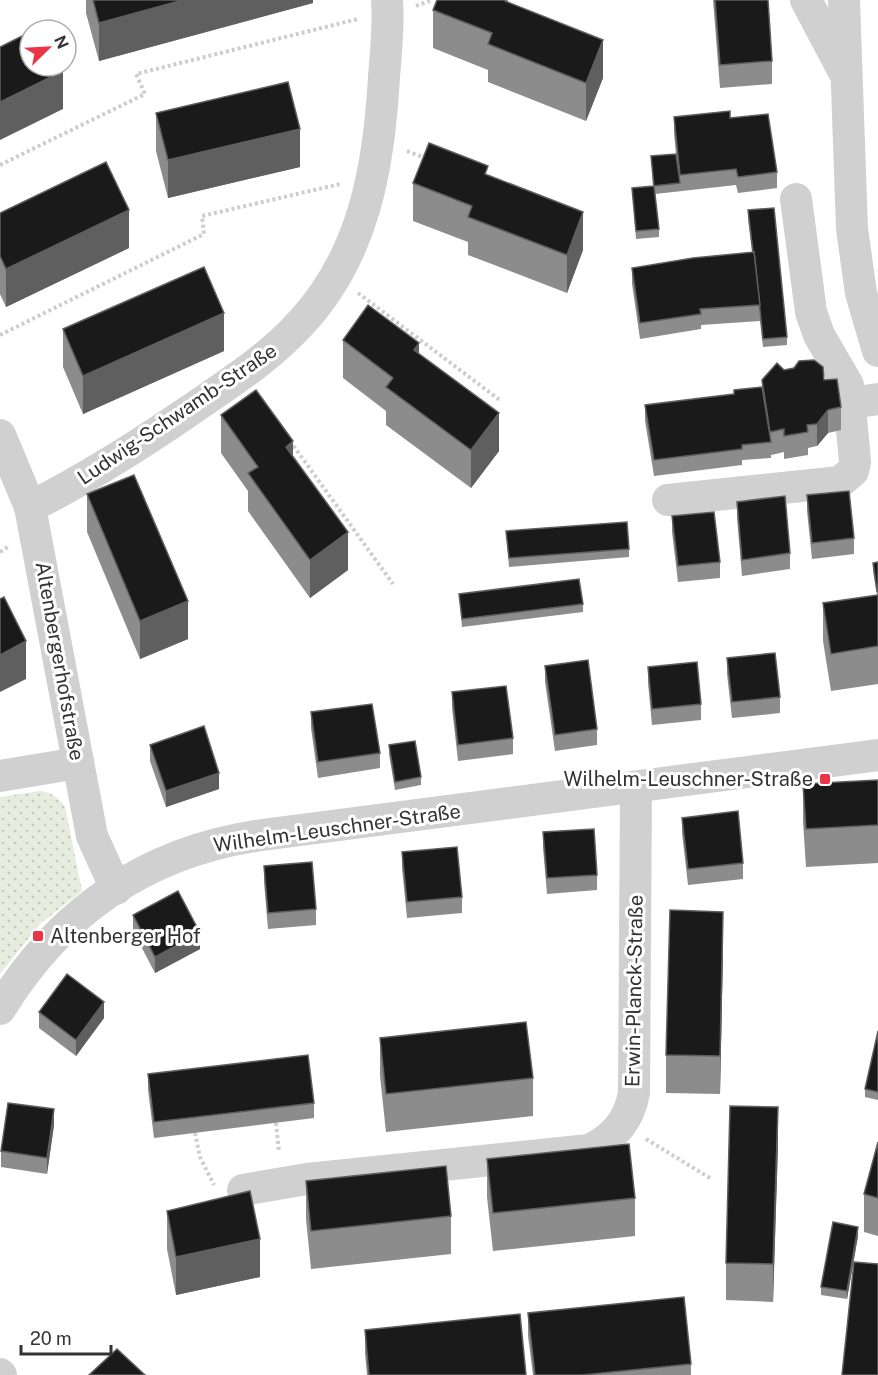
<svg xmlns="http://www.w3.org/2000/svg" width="878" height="1375" font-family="'Public Sans',sans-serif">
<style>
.grass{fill:url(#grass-dots)}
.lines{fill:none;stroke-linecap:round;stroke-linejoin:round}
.path{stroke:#cdcdcd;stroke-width:4;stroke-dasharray:3 3;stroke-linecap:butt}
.minor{stroke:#d0d0d0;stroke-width:32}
.wall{fill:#8c8c8c}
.shaded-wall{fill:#5f5f5f}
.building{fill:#1a1a1a;stroke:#5f5f5f;stroke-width:1.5}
.poi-dot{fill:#eb3445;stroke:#fff;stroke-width:2}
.labels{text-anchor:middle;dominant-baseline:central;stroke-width:6;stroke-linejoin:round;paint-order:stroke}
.street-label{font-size:20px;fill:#333;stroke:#fff}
.poi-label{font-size:20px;fill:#333;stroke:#fff;text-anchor:end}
</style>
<defs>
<pattern id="grass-dots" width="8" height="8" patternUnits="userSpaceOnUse" patternTransform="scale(1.5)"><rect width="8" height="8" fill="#e6ecde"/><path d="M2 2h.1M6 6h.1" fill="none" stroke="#c6cbbf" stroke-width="1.8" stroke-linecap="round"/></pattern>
</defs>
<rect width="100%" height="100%" fill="#fff"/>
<path class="grass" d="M39 791C51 792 58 797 65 807L82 891 40 924 0 974V797Z"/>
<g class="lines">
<g class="path">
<polyline points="416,6 432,0"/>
<polyline points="407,151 425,158"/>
<polyline points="0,165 145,94 136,74 358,19"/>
<polyline points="358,293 501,401"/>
<polyline points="0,335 204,234 202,216 340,184"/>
<polyline points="290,441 393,584"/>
<polyline points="0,552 8,547"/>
<polyline points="276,1123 279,1152"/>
<polyline points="195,1133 200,1157 214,1185"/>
<polyline points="646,1139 710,1178"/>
</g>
<g class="minor">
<polyline points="806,0 843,70"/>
<polyline points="844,0 852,229 861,293 878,351"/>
<polyline points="850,403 878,399"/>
<polyline points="0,435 30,507 92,836 116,889"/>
<polyline points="668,500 840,482 853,471 855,462 848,385 819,335 811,312 796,199"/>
<path d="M30 507C86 479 138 446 189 411 228 384 268 359 300 324 364 256 379 167 384 77 386 51 389 26 387 0"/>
<polyline points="0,776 78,763"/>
<path d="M0 1009C60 911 148 851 262 835L878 755"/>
<path d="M243 1190 307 1179 589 1150C614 1138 629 1121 634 1093L636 788"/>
<polyline points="0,1374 1,1375"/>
</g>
</g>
<g class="wall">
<polygon points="86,0 313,0 313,3 99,61 86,13"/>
<polygon points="508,0 508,2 603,78 586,121 488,82 488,70 433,48 433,10"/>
<polygon points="713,0 768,0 772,61 772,84 720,88"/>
<polygon points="156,113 300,167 168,198 156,151"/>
<polygon points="674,117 730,118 777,172 777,188 738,193 736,185 655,194 659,229 659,237 636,239 632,188 653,186 651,156 676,154 674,133"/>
<polygon points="488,175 583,250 567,293 468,255 468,242 413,221 413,183"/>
<polygon points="748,210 787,337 787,345 763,347 760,321 701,325 701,329 640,339 632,284 632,268 752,252 748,219"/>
<polygon points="0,213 129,248 6,307 0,294"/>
<polygon points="63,329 224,351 83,414 63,367"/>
<polygon points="343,340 419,354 499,451 471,488 386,425 386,411 343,378"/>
<polygon points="784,370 824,380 841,407 841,430 828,433 817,446 808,448 808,455 784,459 784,452 771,455 771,458 742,460 742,465 654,476 645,421 645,405 734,394 762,387 762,380"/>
<polygon points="221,415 293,456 348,570 310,598 248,511 248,491 221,453"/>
<polygon points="87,494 188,639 140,659 87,532"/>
<polygon points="807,495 854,538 854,554 812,559 807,511"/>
<polygon points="737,502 790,553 790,569 742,576 737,518"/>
<polygon points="672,516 720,562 720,578 678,582 672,532"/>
<polygon points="506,531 629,549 629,557 509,567"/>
<polygon points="878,562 878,684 831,691 823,641 823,603 877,595 873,571 873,563"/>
<polygon points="459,594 583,604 583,612 462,627"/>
<polygon points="727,658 780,697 780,713 732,718 727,674"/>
<polygon points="545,666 597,729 597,745 555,751 545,682"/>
<polygon points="648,667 701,704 701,720 652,725 648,683"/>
<polygon points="452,692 513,738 513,754 458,761 452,708"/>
<polygon points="311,712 380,753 380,768 318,778 311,728"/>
<polygon points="150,745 219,789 166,807 150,761"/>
<polygon points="389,745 421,777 421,785 395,790 389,754"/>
<polygon points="878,780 878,863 806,867 803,822 803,784"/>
<polygon points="682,818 743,863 743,879 688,885 682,833"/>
<polygon points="543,832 597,875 597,890 547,894 543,848"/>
<polygon points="402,852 462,897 462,913 407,918 402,868"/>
<polygon points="264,866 316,909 316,925 268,929 264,882"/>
<polygon points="133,915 200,949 155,973 133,931"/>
<polygon points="723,950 720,1094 666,1093 666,1055"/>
<polygon points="39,1012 104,1018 76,1056 39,1028"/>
<polygon points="878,1031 878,1100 865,1097 865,1089"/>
<polygon points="380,1038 533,1078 533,1116 386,1132 380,1076"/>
<polygon points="148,1074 314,1103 314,1118 154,1138 148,1090"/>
<polygon points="54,1125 47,1174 1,1167 1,1151"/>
<polygon points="878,1142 878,1236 864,1232 864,1194"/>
<polygon points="778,1145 773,1302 726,1300 726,1263"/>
<polygon points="487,1159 635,1198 635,1236 493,1251 487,1197"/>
<polygon points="306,1181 451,1216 451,1254 311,1269 306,1219"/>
<polygon points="167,1211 260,1277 176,1295 167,1249"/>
<polygon points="858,1236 847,1299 821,1295 821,1287"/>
<polygon points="528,1313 691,1364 691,1375 533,1375 528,1336"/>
<polygon points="365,1330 526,1375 367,1375 365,1353"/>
</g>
<g class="shaded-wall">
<polygon points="183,0 313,0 313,3 99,61 99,23"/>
<polygon points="603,40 603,78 586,121 586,83"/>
<polygon points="63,71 63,109 0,140 0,102"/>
<polygon points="300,129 300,167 168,198 168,160"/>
<polygon points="129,210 129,248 6,307 6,269"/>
<polygon points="583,212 583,250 567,293 567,255"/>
<polygon points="224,313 224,351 83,414 83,376"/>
<polygon points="419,343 419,381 414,350"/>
<polygon points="828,410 828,433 817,446 817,424"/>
<polygon points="499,413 499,451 471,488 471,450"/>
<polygon points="293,441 293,479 286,447"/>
<polygon points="348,532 348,570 310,598 310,560"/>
<polygon points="188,601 188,639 140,659 140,621"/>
<polygon points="26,641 26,679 0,692 0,655"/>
<polygon points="219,773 219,789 166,807 166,791"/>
<polygon points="723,912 723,950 720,1094 720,1056"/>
<polygon points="200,933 200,949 155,973 155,957"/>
<polygon points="104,1002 104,1018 76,1056 76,1040"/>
<polygon points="778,1107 778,1145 773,1302 773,1264"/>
<polygon points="54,1109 54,1125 47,1174 47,1158"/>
<polygon points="858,1227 858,1236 847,1299 847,1291"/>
<polygon points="260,1239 260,1277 176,1295 176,1257"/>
</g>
<g class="building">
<polygon points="93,0 183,0 99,23"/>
<polygon points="437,0 505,0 505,1 603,40 586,83 488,44 492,33 433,10"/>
<polygon points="715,0 768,0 772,61 720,65"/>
<polygon points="41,27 42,30 34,30"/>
<polygon points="30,32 30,66 60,66 63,71 0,102 0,47"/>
<polygon points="288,82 300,129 168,160 156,113"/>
<polygon points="730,111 730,118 768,114 777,172 738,177 736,169 680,175 674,117"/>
<polygon points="429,143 488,166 485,174 583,212 567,255 468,217 472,206 413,183"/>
<polygon points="676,154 680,183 654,186 659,229 636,231 632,188 654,186 651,156"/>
<polygon points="106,162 129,210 6,269 0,256 0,213"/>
<polygon points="774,208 787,337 763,339 754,252 753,252 748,210"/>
<polygon points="754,252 760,305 700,309 701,314 640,323 632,268 693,258"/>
<polygon points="204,267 224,313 83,376 63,329"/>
<polygon points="368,305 419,343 414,350 499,413 471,450 386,387 393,378 343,340"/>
<polygon points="814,360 823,367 824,380 837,379 841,407 828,410 817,424 807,425 808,432 784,436 784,429 770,432 762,380 777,363 784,370 794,368 799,361"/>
<polygon points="762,387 771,442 742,445 742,449 654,460 645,405 734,394 734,390"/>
<polygon points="256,390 293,441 286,447 348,532 310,560 248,473 258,467 221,415"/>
<polygon points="134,475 188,601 140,621 87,494"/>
<polygon points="849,491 854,538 812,543 807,495"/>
<polygon points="785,496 790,553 742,560 737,502"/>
<polygon points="714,512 720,562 678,566 672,516"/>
<polygon points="627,522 629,549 509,558 506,531"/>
<polygon points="878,562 878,591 877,591 873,563"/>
<polygon points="579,579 583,604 462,619 459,594"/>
<polygon points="878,595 878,646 831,654 823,603"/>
<polygon points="4,597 26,641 0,655 0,599"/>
<polygon points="775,653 780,697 732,702 727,658"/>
<polygon points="588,660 597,729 555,735 545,666"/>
<polygon points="697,662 701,704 652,709 648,667"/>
<polygon points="506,686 513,738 458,745 452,692"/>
<polygon points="372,704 380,753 318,762 311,712"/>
<polygon points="204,726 219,773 166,791 150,745"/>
<polygon points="415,741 421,777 395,782 389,745"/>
<polygon points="878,780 878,825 806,829 803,784"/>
<polygon points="738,811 743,863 688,869 682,818"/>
<polygon points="594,829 597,875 547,878 543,832"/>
<polygon points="457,847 462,897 407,902 402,852"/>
<polygon points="312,862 316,909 268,913 264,866"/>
<polygon points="178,891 200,933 155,957 133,915"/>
<polygon points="670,910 723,912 720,1056 666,1055"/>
<polygon points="67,974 104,1002 76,1040 39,1012"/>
<polygon points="526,1022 533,1078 386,1094 380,1038"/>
<polygon points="878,1031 878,1092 865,1089"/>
<polygon points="308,1055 314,1103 154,1122 148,1074"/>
<polygon points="8,1103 54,1109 47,1158 1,1151"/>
<polygon points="730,1106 778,1107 773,1264 726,1263"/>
<polygon points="878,1142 878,1198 864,1194"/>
<polygon points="629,1144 635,1198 493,1213 487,1159"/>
<polygon points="446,1166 451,1216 311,1231 306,1181"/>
<polygon points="250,1191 260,1239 176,1257 167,1211"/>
<polygon points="833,1222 858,1227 847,1291 821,1287"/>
<polygon points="854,1262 878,1264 878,1375 842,1375"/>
<polygon points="684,1297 691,1364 582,1375 535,1375 528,1313"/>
<polygon points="520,1314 526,1375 369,1375 365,1330"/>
<polygon points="117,1349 145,1375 89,1375"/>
</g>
<g class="poi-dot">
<rect x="819" y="773" width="12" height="12" rx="3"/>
<rect x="32" y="930" width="12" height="12" rx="3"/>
</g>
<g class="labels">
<g class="street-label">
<text transform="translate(177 414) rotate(-34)">Ludwig-Schwamb-Straße</text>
<text transform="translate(60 661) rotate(80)">Altenbergerhofstraße</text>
<text transform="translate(337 828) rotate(-8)">Wilhelm-Leuschner-Straße</text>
<text transform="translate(634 991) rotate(-89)">Erwin-Planck-Straße</text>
</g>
<g class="poi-label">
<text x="813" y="779">Wilhelm-Leuschner-Straße</text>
<text x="50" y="936" text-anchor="start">Altenberger Hof</text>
</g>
</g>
<g transform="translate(48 48) rotate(66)"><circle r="28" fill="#ffffff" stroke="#adadad" stroke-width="1.5"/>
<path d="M0-4.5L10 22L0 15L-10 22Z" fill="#eb3445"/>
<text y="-9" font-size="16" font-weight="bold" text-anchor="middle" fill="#333333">N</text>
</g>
<path d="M21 1345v9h90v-9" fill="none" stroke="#333333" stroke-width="3"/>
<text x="30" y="1345" font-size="18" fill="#333333" stroke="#ffffff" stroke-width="4.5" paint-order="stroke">20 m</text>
</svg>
